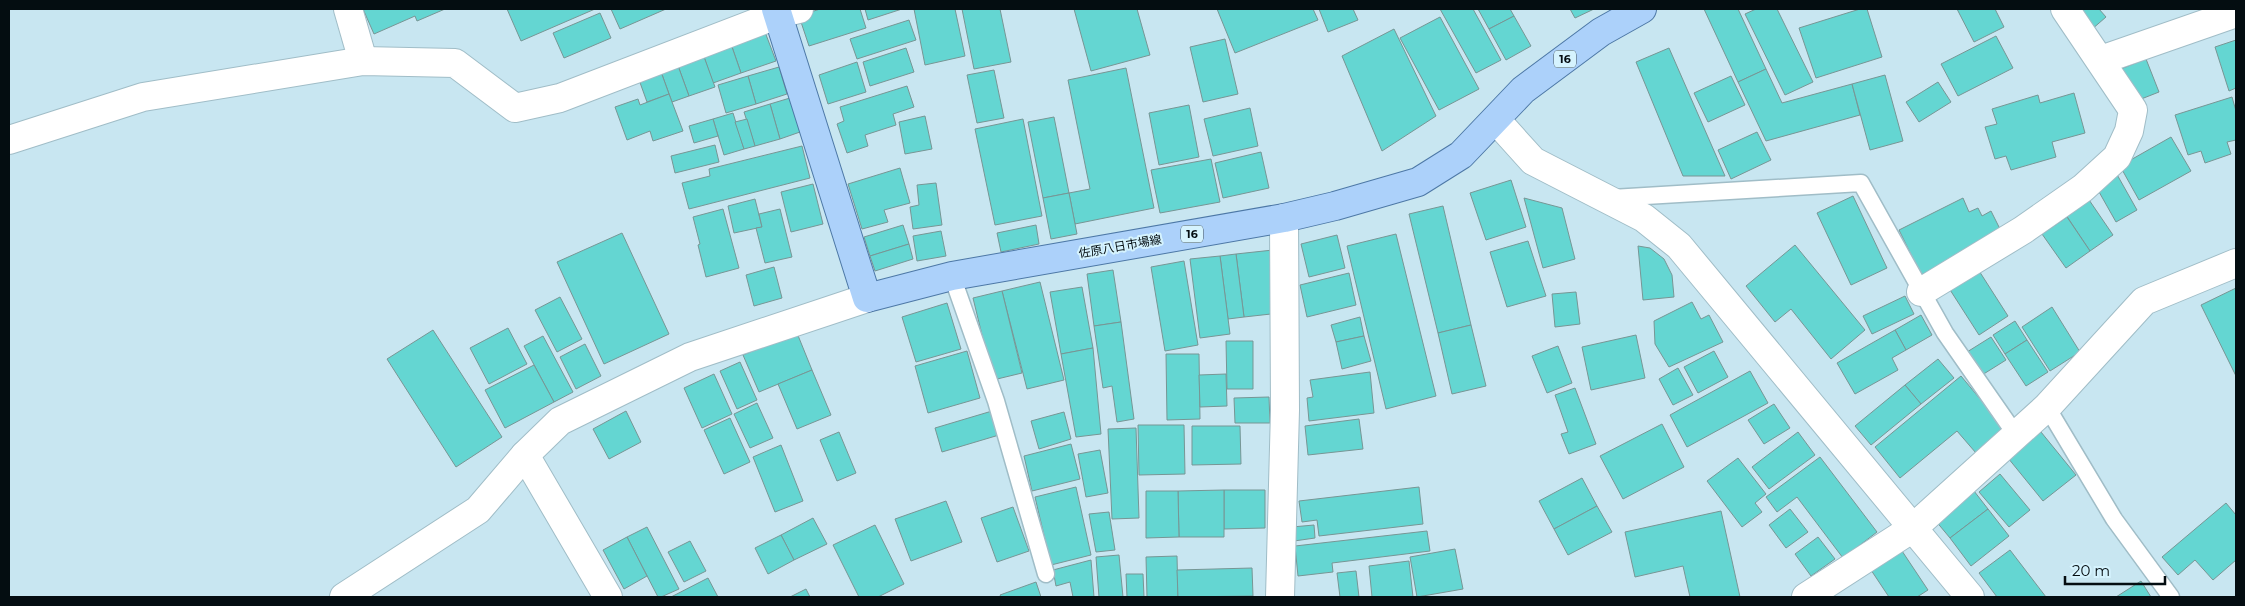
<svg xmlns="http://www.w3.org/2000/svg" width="2245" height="606" font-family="Montserrat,'Noto Sans JP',sans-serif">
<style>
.building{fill:#64d6d2;stroke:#779695}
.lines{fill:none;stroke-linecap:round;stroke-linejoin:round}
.service-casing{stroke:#a0bdc7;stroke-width:19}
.minor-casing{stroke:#a0bdc7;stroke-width:30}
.tertiary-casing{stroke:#a0bdc7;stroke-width:30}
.primary-casing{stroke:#4d78a6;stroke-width:30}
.service{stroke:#fff;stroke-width:16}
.minor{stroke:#fff;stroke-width:28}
.tertiary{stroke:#fff;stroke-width:28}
.primary{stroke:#acd1fa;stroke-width:28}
.labels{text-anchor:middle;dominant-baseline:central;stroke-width:4;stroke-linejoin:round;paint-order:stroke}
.shield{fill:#d5f3fe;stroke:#435258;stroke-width:1}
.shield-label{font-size:11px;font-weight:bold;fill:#040d11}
.street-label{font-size:12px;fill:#040d11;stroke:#d5f3fe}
</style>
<rect width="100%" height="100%" fill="#c8e6f1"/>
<g class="building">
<polygon points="363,9 445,9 417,21 415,16 374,34"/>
<polygon points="507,9 595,9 521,41"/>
<polygon points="611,9 666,9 620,29"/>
<polygon points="820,9 860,9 866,28 809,46 799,16"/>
<polygon points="865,9 902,9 868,20"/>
<polygon points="914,9 955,9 965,56 925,65"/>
<polygon points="962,9 1000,9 1011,62 974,69"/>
<polygon points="1074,9 1137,9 1150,55 1091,71"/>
<polygon points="1217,9 1313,9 1318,20 1235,53"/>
<polygon points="1319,9 1353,9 1358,20 1328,32"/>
<polygon points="1440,9 1473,9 1501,60 1476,73"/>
<polygon points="1478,9 1510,9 1514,16 1489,29"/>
<polygon points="1570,9 1594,9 1575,18"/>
<polygon points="1704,9 1738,9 1766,69 1738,82"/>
<polygon points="1756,9 1777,9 1813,82 1785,95 1745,14"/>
<polygon points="1860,9 1867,9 1882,57 1816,78 1799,28"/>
<polygon points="1957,9 1995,9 2004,27 1974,42"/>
<polygon points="2072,9 2099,9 2106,17 2091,30"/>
<polygon points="600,13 611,38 564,58 553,33"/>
<polygon points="1514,16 1531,46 1506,60 1489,29"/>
<polygon points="1440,17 1479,89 1439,110 1400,38"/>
<polygon points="909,20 916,40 857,59 850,39"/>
<polygon points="1394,29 1436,116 1382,151 1342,56"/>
<polygon points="765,32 776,61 741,73 731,44"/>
<polygon points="1996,36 2013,68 1958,96 1941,64"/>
<polygon points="1225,39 1238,94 1203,102 1190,47"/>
<polygon points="2236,40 2236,88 2229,91 2215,47"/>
<polygon points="731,44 741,73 713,83 703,54"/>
<polygon points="906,48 914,72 870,86 863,62"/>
<polygon points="1669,48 1725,176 1683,176 1636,62"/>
<polygon points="703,54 715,87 689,96 677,63"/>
<polygon points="2146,59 2159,92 2131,103 2118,70"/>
<polygon points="857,62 866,92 828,104 819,75"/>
<polygon points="677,63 689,96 672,102 660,69"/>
<polygon points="779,67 787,94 756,104 748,76"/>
<polygon points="1126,68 1154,208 1075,224 1069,193 1090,189 1068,80"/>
<polygon points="660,69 669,94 647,102 638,77"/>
<polygon points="1766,69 1782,103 1852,84 1860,115 1766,141 1738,82"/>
<polygon points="994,70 1004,118 977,123 967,75"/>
<polygon points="1885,75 1903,141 1870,150 1852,84"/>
<polygon points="748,76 756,104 726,113 718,85"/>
<polygon points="1731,76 1745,105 1708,122 1694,93"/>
<polygon points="1938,82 1951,102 1919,122 1906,102"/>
<polygon points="907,86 914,107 893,114 896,125 865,135 868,146 847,153 837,124 844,121 840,107"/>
<polygon points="2074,93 2085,133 2052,142 2056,157 2011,170 2006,156 1995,159 1985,127 1997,124 1992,109 2038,95 2040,103"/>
<polygon points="669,94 683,131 653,141 650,131 627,140 615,107 638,99 640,105"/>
<polygon points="2232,97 2236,111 2236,140 2227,142 2231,154 2205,163 2201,151 2188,155 2175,115"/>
<polygon points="790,98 800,132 780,139 770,104"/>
<polygon points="770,104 780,139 755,146 744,112"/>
<polygon points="1189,105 1199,157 1159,165 1149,113"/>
<polygon points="1250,108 1258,146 1213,156 1204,119"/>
<polygon points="733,113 744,149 724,155 713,119"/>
<polygon points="925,116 932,149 905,154 899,122"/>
<polygon points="1054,117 1069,193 1043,198 1028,122"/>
<polygon points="713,119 718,136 694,143 689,126"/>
<polygon points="747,119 755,146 744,149 735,122"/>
<polygon points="1023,119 1042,216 995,225 975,129"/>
<polygon points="1757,132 1771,160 1731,179 1718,150"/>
<polygon points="2171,137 2191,171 2139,200 2120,166"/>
<polygon points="715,145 719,162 675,173 671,156"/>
<polygon points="802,146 810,178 689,209 682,183 710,176 709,169"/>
<polygon points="1261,152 1269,188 1223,198 1215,163"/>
<polygon points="1211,159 1220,202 1160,213 1151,170"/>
<polygon points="900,168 910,203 884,210 888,222 862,229 848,184"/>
<polygon points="2115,171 2137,210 2116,222 2094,183"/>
<polygon points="1511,180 1526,227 1486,240 1470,193"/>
<polygon points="936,183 942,225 913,229 910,207 919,205 917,185"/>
<polygon points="813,184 823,224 791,232 781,192"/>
<polygon points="1069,193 1077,234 1051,239 1043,198"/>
<polygon points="2085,194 2113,235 2090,251 2062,209"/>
<polygon points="1853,196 1887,268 1851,285 1817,213"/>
<polygon points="1524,198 1562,208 1575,259 1543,268"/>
<polygon points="1963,198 1969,212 1978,208 1982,216 1991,211 2003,235 1921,275 1899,230"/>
<polygon points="755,199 762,227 734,233 728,206"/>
<polygon points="1443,206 1471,325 1438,333 1409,214"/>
<polygon points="723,209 739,268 706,277 698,245 700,244 693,217"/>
<polygon points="780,209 792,257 765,263 756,228 762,227 759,214"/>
<polygon points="2067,217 2090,251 2066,268 2042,234"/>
<polygon points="903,225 909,244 870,256 864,237"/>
<polygon points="1036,225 1039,244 1001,252 997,233"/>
<polygon points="941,231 946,256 917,261 913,236"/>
<polygon points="622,233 669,334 604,364 557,262"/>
<polygon points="1396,234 1436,396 1386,409 1347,246"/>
<polygon points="1337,235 1345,268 1309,277 1301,244"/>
<polygon points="1528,241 1546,296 1507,307 1490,252"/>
<polygon points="909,244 913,259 875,271 870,256"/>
<polygon points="1795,245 1865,330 1831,359 1791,309 1775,322 1746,286"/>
<polygon points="1638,246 1650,248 1664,259 1672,275 1674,297 1643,300"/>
<polygon points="1273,250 1280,313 1244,317 1236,254"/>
<polygon points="1236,254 1244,317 1228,319 1220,256"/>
<polygon points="1220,256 1230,334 1200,338 1190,259"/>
<polygon points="1184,261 1198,345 1165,351 1151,267"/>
<polygon points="1974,263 2008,316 1979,335 1945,282"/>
<polygon points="774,267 782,298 754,306 746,275"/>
<polygon points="1113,270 1121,322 1094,326 1087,274"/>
<polygon points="1349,273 1356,305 1307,317 1300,285"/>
<polygon points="1040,282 1064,380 1027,389 1002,291"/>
<polygon points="1082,287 1093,348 1061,354 1050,292"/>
<polygon points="2236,288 2236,376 2201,305"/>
<polygon points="1002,291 1022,373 993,380 973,298"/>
<polygon points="1576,292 1580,324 1555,327 1552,294"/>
<polygon points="1905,296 1914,314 1872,334 1863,316"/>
<polygon points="560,297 582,339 557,352 535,310"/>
<polygon points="1692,302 1701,319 1709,315 1723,342 1669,367 1655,344 1654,321"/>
<polygon points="947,303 961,349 916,362 902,317"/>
<polygon points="2052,307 2080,352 2050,371 2022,327"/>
<polygon points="1921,315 1932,335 1906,350 1895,330"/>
<polygon points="1360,317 1364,336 1336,342 1331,325"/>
<polygon points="2015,321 2027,340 2005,354 1993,335"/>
<polygon points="1121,322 1134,419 1117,422 1112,386 1103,388 1094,326"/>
<polygon points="1471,325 1486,386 1452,394 1438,333"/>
<polygon points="508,328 527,364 489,384 470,348"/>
<polygon points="433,330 502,437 456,467 387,359"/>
<polygon points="1895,330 1906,350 1892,358 1898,370 1855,394 1837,363"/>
<polygon points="797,333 812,370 759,392 743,355"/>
<polygon points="1636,335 1645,378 1591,390 1582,347"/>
<polygon points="543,336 573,392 554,402 524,346"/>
<polygon points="1364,336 1371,361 1342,369 1336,342"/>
<polygon points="1991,337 2006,360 1982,375 1967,352"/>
<polygon points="2027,340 2048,372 2026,386 2005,354"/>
<polygon points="1226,341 1253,341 1253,389 1227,389"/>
<polygon points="585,344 601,376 576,389 560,357"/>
<polygon points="1558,346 1572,383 1547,393 1532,356"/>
<polygon points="1093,348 1101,434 1076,437 1061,354"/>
<polygon points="967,351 980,398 928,413 915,366"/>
<polygon points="1714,351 1728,377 1698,393 1684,367"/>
<polygon points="1166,354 1199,354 1200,419 1167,420"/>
<polygon points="1938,359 1954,378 1921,404 1905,385"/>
<polygon points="740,362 757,400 737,409 720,371"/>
<polygon points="534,365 554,402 505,428 485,390"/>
<polygon points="1678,368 1693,395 1673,405 1659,379"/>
<polygon points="812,370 831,415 797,429 778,384"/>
<polygon points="1750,371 1768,403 1687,447 1670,415"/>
<polygon points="1370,372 1374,413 1309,421 1307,398 1313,397 1310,380"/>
<polygon points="714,374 732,414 702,428 684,388"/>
<polygon points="1226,374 1227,406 1200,407 1199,375"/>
<polygon points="1961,376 2005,429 1976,453 1957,431 1900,478 1875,447"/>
<polygon points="1905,385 1921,404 1871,445 1855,426"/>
<polygon points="1575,388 1596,444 1569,454 1561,434 1568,432 1555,395"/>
<polygon points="1269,397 1270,423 1235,423 1234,398"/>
<polygon points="757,403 773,438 750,448 734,414"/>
<polygon points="1774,404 1790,428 1764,444 1748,420"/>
<polygon points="626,411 641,442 609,459 593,429"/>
<polygon points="992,411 999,435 942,452 935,428"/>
<polygon points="1064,412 1071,439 1039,449 1031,421"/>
<polygon points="730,418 750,462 724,474 704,430"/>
<polygon points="1359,419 1363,449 1308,455 1305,426"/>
<polygon points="1662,424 1684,467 1623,499 1600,456"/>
<polygon points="1138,425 1184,425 1185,474 1139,475"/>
<polygon points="1192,426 1240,426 1241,464 1192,465"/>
<polygon points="1136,428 1139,518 1112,519 1108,429"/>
<polygon points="839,432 856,473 837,481 820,440"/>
<polygon points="1798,432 1815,455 1769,489 1752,467"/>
<polygon points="2041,432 2076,475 2043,501 2008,458"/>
<polygon points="1071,444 1080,479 1032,491 1024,456"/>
<polygon points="781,445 803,501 775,512 753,457"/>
<polygon points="1100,450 1108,493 1086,497 1078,454"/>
<polygon points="1820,457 1877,532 1843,558 1797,497 1777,512 1766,497"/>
<polygon points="1738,458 1766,494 1755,503 1762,512 1742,527 1707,481"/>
<polygon points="2000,474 2030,510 2009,527 1979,492"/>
<polygon points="1582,478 1597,506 1554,529 1539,501"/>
<polygon points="1076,487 1091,555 1051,565 1035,497"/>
<polygon points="1419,487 1423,524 1319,536 1317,520 1302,522 1299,501"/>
<polygon points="1224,490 1265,490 1265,528 1224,529"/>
<polygon points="1224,490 1224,537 1179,537 1178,491"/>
<polygon points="1146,491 1178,491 1179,537 1146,538"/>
<polygon points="1974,491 1988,509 1950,538 1935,520"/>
<polygon points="946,501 962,542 911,561 895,519"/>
<polygon points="2226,503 2236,515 2236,560 2213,580 2195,560 2178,575 2162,557"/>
<polygon points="1597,506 1612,532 1568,555 1554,529"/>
<polygon points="1013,507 1029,551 997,562 981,518"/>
<polygon points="1790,509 1808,532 1786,548 1769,525"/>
<polygon points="1988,509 2009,536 1971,566 1950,538"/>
<polygon points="1721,511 1740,597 1690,597 1683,566 1635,577 1625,532"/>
<polygon points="1109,512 1115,550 1096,552 1089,514"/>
<polygon points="813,518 827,544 794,560 781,535"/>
<polygon points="875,525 904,584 878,597 859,597 833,545"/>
<polygon points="1314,525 1315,538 1294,541 1292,527"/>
<polygon points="647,527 679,589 661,597 658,597 627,537"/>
<polygon points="1427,531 1430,551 1332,563 1333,572 1298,576 1295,546"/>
<polygon points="781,535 794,560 768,574 755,548"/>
<polygon points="627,537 647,576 624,589 603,550"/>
<polygon points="1818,537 1835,559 1811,576 1795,554"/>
<polygon points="690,541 706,571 684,582 668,552"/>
<polygon points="1455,549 1463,589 1417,597 1410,557"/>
<polygon points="2010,550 2046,597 1997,597 1979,573"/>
<polygon points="1902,551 1928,590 1917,597 1889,597 1871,570"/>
<polygon points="1119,555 1123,597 1099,597 1096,557"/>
<polygon points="1177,556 1178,597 1147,597 1146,557"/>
<polygon points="1091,560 1094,597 1073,597 1070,582 1056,586 1053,570"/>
<polygon points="1409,561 1413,597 1372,597 1369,566"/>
<polygon points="1252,568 1253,596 1178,597 1177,570"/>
<polygon points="1356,571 1359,597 1340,597 1337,573"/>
<polygon points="1126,574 1143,574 1144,597 1127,597"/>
<polygon points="708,578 718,597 671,597"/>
<polygon points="2141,581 2151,597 2116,597"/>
<polygon points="1036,582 1041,597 1001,597 1000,595"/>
<polygon points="806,589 810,597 790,597"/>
</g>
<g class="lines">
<g class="service-casing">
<g id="service">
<polyline points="1612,198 1861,183 1945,333 2016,435"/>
<polyline points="952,276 996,401 1046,574"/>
<polyline points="2047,407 2114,519 2171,597"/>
</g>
</g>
<g class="minor-casing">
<g id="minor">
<polyline points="348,9 363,61"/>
<polyline points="2101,60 2236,13"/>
<polyline points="9,140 143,97 363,61 455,63 515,108 560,98 779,14 799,9"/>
<polyline points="1921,292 2023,230 2083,188 2117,157 2129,131 2133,110 2065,9"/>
<polyline points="1280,597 1285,410 1284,218"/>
<polyline points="1806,597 1913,528 2047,407 2144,301 2236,263"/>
</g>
</g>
<g class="tertiary-casing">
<g id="tertiary">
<polyline points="1496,120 1533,161 1644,218 1679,246 1970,597"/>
<polyline points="525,455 608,597"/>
<polyline points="344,597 478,510 525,455 560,421 690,357 867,298"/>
</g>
</g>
<g class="primary-casing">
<polyline id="primary" points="776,9 867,298 952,276 1284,218 1335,206 1418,182 1461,155 1523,90 1601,32 1642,9"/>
</g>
<use href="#service" class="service"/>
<use href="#minor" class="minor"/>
<use href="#tertiary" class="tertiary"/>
<use href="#primary" class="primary"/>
</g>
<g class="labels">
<g class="shield">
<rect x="1554" y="50.5" width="22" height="17" rx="4"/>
<rect x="1181" y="225.5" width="22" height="17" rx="4"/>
</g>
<g class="shield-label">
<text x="1565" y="59">16</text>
<text x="1192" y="234">16</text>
</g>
<g class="street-label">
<text transform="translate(1120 246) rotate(-10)">佐原八日市場線</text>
</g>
</g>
<rect width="2245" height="606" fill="none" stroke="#040d11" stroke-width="20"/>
<path d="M2065 576v8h100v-8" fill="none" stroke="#040d11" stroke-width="2.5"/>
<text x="2072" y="576" font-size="15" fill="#040d11" stroke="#d5f3fe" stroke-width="4" paint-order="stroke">20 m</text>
</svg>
